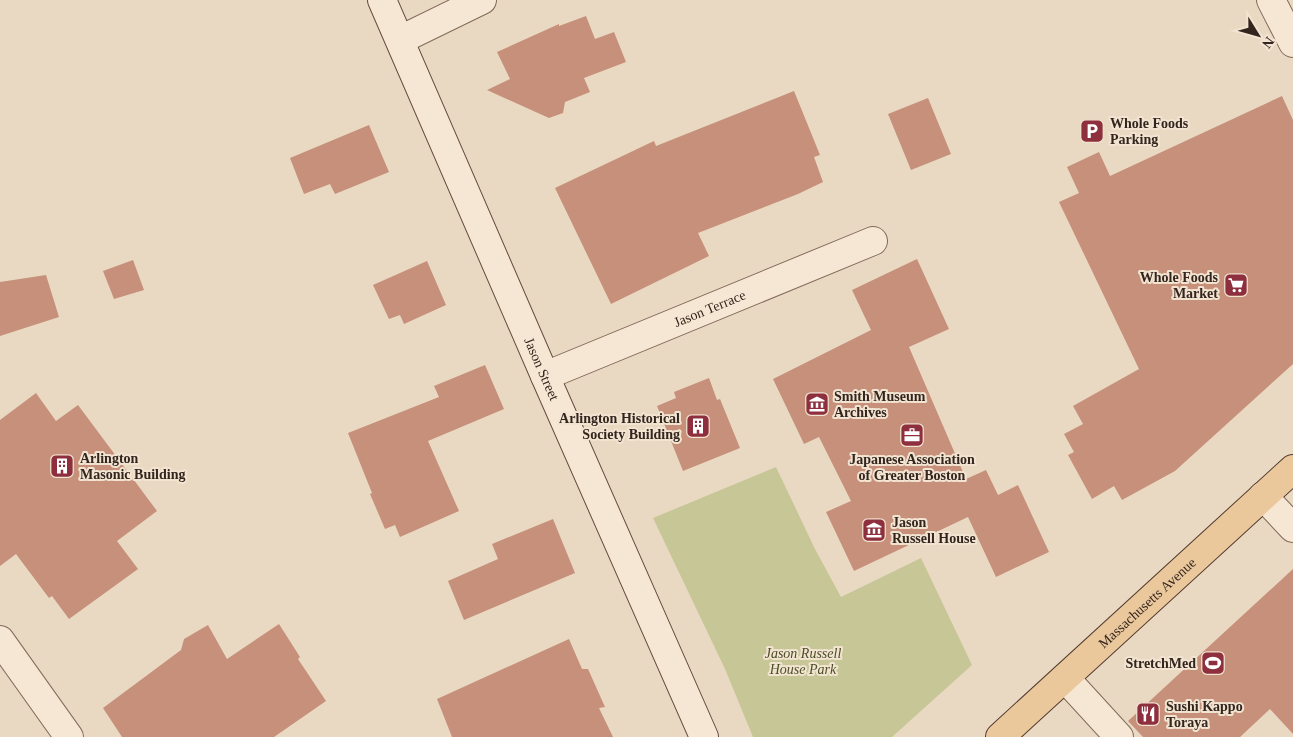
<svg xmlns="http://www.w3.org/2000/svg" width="1293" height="737" font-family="Georgia,serif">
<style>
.green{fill:#c7c697}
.building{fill:#c6907b}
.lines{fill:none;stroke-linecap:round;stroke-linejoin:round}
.street-casing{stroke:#836a5b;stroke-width:30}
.secondary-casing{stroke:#644c3e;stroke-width:30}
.primary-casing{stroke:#513a2f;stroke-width:30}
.street{stroke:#f6e7d4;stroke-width:28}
.secondary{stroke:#f6e7d4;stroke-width:28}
.primary{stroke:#ebc89c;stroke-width:28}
.labels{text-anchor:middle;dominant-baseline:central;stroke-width:4;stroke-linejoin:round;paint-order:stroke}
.poi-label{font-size:14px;font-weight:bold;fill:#33251e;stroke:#f2e4d1;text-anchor:start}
.street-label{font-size:14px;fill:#33251e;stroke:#f2e4d1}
.park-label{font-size:14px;font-style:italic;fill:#4a4e26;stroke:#f2e4d1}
</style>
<rect width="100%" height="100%" fill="#ead9c2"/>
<polygon class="green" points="776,467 815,549 841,597 921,558 972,665 892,737 753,737 725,669 653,518"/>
<g class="building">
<polygon points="586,16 595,39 614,32 626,62 584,78 590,92 565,102 563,113 549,118 487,90 510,79 497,52 559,24 559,26"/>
<polygon points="794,91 820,155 814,157 823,182 798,194 698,233 709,256 611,304 555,188 654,141 656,146"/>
<polygon points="1282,96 1293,120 1293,364 1175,471 1122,500 1114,486 1092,499 1068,455 1074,452 1064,434 1083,424 1073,406 1139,369 1059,202 1079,193 1067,167 1099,152 1110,176"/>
<polygon points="928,98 951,154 911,170 888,114"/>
<polygon points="369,125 389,172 335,194 330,184 304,194 290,158"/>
<polygon points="917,259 949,329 909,347 966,479 986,470 998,495 1018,485 1049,552 996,577 968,517 854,571 826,512 851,501 819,437 804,444 773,379 871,330 852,290"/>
<polygon points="133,260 144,290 114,299 103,271"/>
<polygon points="427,261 446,305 404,324 400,315 389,319 373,285"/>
<polygon points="46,275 59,317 0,336 0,282"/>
<polygon points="485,365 504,409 428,441 459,511 400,537 395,525 385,529 370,494 372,493 348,433 439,397 434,386"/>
<polygon points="709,378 717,400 720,399 740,448 683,471 657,406 676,398 674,392"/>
<polygon points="36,393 56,421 78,405 157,511 117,541 138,569 69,619 52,596 49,598 16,554 0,566 0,420"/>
<polygon points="553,519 575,573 464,620 448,581 498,559 492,544"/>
<polygon points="1293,569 1293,734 1270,709 1240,737 1143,737 1128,721"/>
<polygon points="279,624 300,657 298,659 326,701 274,737 122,737 103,708 181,650 184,639 208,625 227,659"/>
<polygon points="569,639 582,669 588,669 605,707 599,708 613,737 452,737 437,699"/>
</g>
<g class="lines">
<g class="street-casing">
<g id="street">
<polyline points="1271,0 1293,43"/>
<polyline points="400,40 482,0"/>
<path id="s1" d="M545 376 873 241"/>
<polyline points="1263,496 1293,528"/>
<polyline points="0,640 69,737"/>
<polyline points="1065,678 1119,737"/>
</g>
</g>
<g class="secondary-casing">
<g id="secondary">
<path id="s2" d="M382 0 545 376 704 737"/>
</g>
</g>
<g class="primary-casing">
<g id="primary">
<path id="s3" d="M1000 737 1293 469"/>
</g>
</g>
<use href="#street" class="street"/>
<use href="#secondary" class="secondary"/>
<use href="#primary" class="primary"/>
</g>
<defs>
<g id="parking-square" transform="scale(1.25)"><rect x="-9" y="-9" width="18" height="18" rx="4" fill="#8d2f3d" stroke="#f2e4d1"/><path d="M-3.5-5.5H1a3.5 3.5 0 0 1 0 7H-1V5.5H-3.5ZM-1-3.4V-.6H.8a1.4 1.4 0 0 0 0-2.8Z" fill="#fff"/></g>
<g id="supermarket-square" transform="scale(1.25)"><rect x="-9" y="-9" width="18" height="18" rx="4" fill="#8d2f3d" stroke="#f2e4d1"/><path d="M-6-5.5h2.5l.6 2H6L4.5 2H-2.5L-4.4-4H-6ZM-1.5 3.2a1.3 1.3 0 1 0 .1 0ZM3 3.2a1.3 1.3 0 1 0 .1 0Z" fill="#fff"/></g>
<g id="museum-square" transform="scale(1.25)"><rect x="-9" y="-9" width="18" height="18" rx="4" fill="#8d2f3d" stroke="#f2e4d1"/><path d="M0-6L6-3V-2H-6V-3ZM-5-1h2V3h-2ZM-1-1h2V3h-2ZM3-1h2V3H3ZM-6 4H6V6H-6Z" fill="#fff"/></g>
<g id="building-square" transform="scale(1.25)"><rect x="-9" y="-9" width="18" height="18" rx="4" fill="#8d2f3d" stroke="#f2e4d1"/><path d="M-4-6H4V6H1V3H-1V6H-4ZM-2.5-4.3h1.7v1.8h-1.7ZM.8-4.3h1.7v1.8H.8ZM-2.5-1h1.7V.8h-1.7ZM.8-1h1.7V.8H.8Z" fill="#fff"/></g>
<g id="office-square" transform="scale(1.25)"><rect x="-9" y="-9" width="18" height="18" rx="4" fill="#8d2f3d" stroke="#f2e4d1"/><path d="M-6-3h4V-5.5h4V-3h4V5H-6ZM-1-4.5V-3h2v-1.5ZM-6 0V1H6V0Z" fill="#fff"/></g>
<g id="stadium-square" transform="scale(1.25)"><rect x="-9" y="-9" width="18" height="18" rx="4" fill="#8d2f3d" stroke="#f2e4d1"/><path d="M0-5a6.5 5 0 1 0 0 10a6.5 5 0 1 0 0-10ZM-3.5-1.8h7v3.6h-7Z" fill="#fff"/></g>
<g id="restaurant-square" transform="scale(1.25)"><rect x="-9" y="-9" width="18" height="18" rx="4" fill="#8d2f3d" stroke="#f2e4d1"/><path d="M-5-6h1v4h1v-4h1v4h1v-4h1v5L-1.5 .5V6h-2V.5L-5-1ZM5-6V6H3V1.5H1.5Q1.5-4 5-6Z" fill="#fff"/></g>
</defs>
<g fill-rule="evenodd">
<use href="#parking-square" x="1092" y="131"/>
<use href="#supermarket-square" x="1236" y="285"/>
<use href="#museum-square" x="817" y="404"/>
<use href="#building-square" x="698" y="426"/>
<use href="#office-square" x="912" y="435"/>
<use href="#building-square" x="62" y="466"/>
<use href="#museum-square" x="874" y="530"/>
<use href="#stadium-square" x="1213" y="663"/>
<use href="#restaurant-square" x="1148" y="714"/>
</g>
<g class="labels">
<g class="poi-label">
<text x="1110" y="123">Whole Foods<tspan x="1110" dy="16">Parking</tspan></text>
<text x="1218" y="277" text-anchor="end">Whole Foods<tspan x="1218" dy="16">Market</tspan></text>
<text x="834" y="396">Smith Museum<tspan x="834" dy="16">Archives</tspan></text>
<text x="680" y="418" text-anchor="end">Arlington Historical<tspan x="680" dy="16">Society Building</tspan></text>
<text x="80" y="458">Arlington<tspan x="80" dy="16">Masonic Building</tspan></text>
<text x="912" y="459" text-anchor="middle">Japanese Association<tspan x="912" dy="16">of Greater Boston</tspan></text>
<text x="892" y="522">Jason<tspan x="892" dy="16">Russell House</tspan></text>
<text x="1196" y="663" text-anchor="end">StretchMed</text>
<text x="1166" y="706">Sushi Kappo<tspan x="1166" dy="16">Toraya</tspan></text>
</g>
<g class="street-label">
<text stroke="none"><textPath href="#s1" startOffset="178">Jason Terrace</textPath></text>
<text stroke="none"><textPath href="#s2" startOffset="402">Jason Street</textPath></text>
<text stroke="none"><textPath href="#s3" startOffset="199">Massachusetts Avenue</textPath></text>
</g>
<g class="park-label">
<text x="803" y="653">Jason Russell<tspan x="803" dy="16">House Park</tspan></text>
</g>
</g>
<g transform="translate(1258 35) rotate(127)" stroke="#f2e4d1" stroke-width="4" paint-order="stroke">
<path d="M0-4L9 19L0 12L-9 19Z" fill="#33251e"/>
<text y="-8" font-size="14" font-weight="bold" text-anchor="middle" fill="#33251e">N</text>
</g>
</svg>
